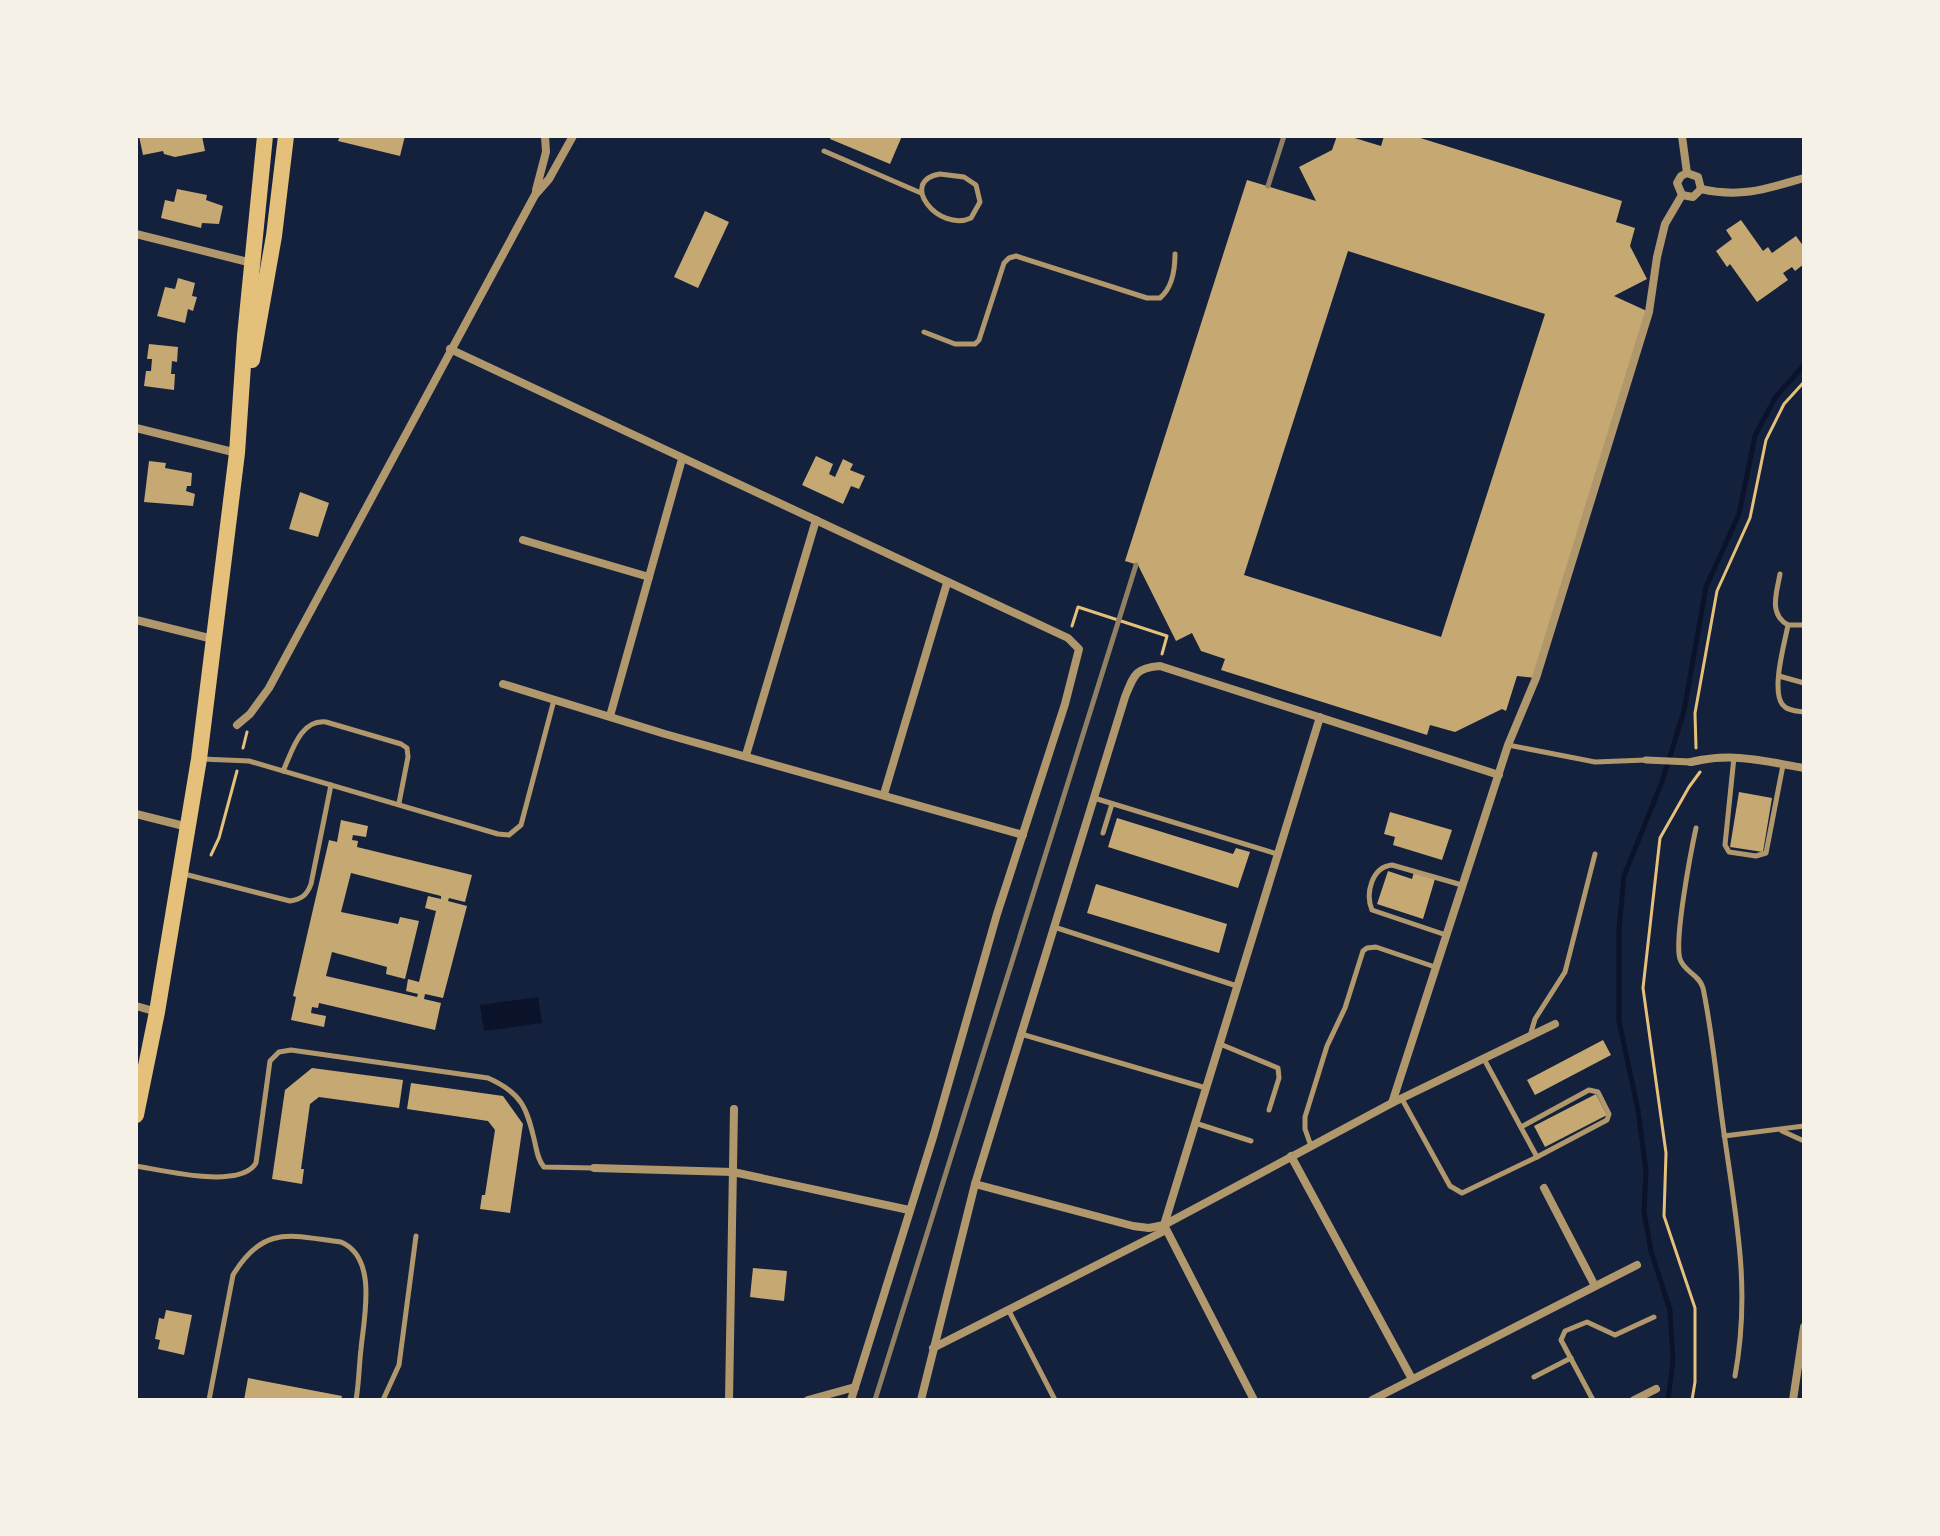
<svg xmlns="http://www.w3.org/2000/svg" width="1940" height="1536" font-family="Quicksand,sans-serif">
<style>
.water{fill:#0b132b}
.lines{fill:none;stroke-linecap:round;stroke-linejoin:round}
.stream{stroke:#0b132b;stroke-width:5}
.building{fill:#c6a872;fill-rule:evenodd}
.path{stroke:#e5c07b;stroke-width:3}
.service{stroke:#b1986c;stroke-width:5}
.pedestrian{stroke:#b1986c;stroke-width:7}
.minor{stroke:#b1986c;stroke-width:8}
.primary{stroke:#e5c07b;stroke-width:16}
.rail{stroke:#918062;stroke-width:5}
</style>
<rect width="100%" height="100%" fill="#14213d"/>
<polygon class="water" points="538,997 542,1023 484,1031 480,1005"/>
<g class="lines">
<polyline class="stream" points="1668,1400 1673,1361 1670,1310 1651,1251 1644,1212 1646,1171 1638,1110 1619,1021 1619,929 1624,876 1662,782 1684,711 1706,587 1739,514 1755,436 1775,398 1804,365"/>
</g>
<g class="building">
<polygon points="139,136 202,136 205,151 175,157 164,154 163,151 143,155"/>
<polygon points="340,136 405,136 400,156 338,141"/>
<polygon points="831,136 902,136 890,164 830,139"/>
<path d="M1337 136H1348L1381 146 1384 136H1414L1622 201 1616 222 1635 228 1630 246 1647 279 1614 296 1649 312 1536 678 1517 676 1506 711 1502 709 1455 732 1430 725 1427 735 1221 670 1225 659 1201 651 1192 633 1176 641 1138 565 1125 561 1247 180 1316 201 1299 167 1332 150ZM1348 251 1545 314 1441 637 1244 575Z"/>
<polygon points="177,189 207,195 206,200 223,206 219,224 202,223 201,228 161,218 165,200 174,202"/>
<polygon points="705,211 729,222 698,288 674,277"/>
<polygon points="1741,220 1763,251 1768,247 1772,253 1796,236 1804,247 1804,264 1795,271 1792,267 1783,273 1788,280 1757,302 1730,264 1727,267 1716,251 1732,239 1726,230"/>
<polygon points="178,278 195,283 192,296 197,297 193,311 188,309 185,323 157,316 165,287 175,289"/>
<polygon points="149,344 178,347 177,362 172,361 171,374 175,374 174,390 144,386 146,371 151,371 152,359 147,359"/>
<polygon points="816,456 833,464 829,474 835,477 843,459 853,464 850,470 865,476 859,489 851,486 843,504 802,485"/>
<polygon points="149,461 166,463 165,468 192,473 191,486 187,486 186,491 195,494 193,506 144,502"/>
<polygon points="300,492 329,503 318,537 289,529"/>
<polygon points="1739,792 1772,798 1763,852 1730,847"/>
<polygon points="1390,812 1452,830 1442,860 1393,845 1395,837 1384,834"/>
<polygon points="1117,818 1233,854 1236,848 1250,852 1238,888 1108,847"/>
<path d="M341 820 368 826 366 837 353 835 352 840 358 841 357 847 472 875 465 902 449 898 448 901 467 906 443 998 425 994 424 999 441 1003 435 1030 319 1003 318 1008 312 1007 311 1013 326 1016 324 1027 291 1020 296 997 293 996 329 840 337 842ZM351 873 441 896V899L428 896 425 908 436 911 419 982 408 979 406 991 418 994 417 997 326 976 332 952 387 967 386 974 405 979 419 921 400 917 398 924 341 912Z"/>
<polygon points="1388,871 1412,879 1414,872 1435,879 1423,919 1377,904"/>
<polygon points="1096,884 1227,924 1219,953 1087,913"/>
<polygon points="1603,1040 1611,1055 1535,1095 1527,1080"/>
<polygon points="312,1068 403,1080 399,1108 319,1097 310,1104 301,1169 304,1169 302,1184 272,1179 285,1090"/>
<polygon points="411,1083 503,1096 523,1124 510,1213 480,1209 482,1195 485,1195 495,1130 488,1121 407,1109"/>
<polygon points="1596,1094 1607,1115 1545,1147 1534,1126"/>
<polygon points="753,1268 787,1271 784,1301 750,1297"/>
<polygon points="166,1310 192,1315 184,1355 158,1349 160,1340 155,1339 159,1318 164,1319"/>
<polygon points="248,1378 342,1396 341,1400 244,1400"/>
</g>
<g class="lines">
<g class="path">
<polyline points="1072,626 1078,607 1167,636 1162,654"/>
<polyline points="243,748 247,732"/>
<polyline points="1696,748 1695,713 1717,591 1750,518 1766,440 1784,404 1804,382"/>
<polyline points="211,855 219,838 237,771"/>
<polyline points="1692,1400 1695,1382 1695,1308 1664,1216 1666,1153 1643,988 1660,838 1689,787 1700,772"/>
</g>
<g class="service">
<polyline points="824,151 921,193"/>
<path d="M940 174 964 177 976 185 980 202 971 218C939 233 897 181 940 174Z"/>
<path d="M924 332 955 344H975L979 340 1004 263 1009 258 1016 256 1147 298H1160C1172 288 1175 270 1175 254"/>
<path d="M1780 574C1777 592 1768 614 1788 625"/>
<path d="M1804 625H1788C1785 642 1769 696 1785 707 1790 711 1798 711 1804 712"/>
<polyline points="1779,676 1804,683"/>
<polyline points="1508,745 1595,762 1646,760"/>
<polyline points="1734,757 1725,845 1729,852 1756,856 1766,853 1783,765"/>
<polyline points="202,759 249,761 498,834 509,835 521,825 554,700"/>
<path d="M283 771C292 752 300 719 326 722L401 744 407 748 408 757 399 803"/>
<polyline points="1094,798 1277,854"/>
<path d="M1696 828C1691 851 1674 940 1680 959 1684 972 1699 974 1703 988 1713 1036 1717 1085 1724 1133 1736 1218 1751 1289 1735 1376"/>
<polyline points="1103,833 1112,804"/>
<path d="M184 874 290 901C302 899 307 895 311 884L331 785"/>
<polyline points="1054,927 1237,986"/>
<path d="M1446 935 1372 910C1365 893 1372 867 1392 865L1462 885"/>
<polyline points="1021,1034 1206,1088"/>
<polyline points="1530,1036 1535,1019 1565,972 1595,854"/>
<polyline points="1220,1044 1278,1068 1279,1078 1269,1110"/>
<polyline points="1484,1059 1537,1157"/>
<polyline points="1402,1099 1450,1186 1462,1193 1537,1157 1607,1120 1609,1114 1598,1092 1589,1090 1521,1127"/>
<polyline points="1195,1123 1251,1141"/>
<polyline points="1782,1131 1804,1141"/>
<polyline points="1724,1136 1804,1126"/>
<polyline points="1311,1146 1305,1129 1305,1117 1327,1046 1345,1008 1363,951 1367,948 1376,947 1435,967"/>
<path d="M136 1166C162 1170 240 1190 256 1163L270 1061 279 1052 291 1050 488 1078C522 1093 527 1108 535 1143 537 1152 538 1160 544 1167L593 1168"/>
<polyline points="1009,1311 1055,1400"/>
<polyline points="1534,1377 1571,1358"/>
<path d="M209 1400 233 1275C264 1224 291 1236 341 1242 378 1258 364 1317 361 1349 359 1366 359 1383 356 1400"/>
<polyline points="383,1400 399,1365 416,1236"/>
<polyline points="1593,1400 1561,1340 1565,1331 1587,1322 1615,1335 1654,1317"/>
</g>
<polyline class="pedestrian" points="1646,760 1691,762"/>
<g class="minor">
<polyline points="1682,136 1687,173"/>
<path d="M1701 189C1741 198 1766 189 1804 178"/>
<polyline points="536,190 546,152 545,136"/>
<polyline points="1682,195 1693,197 1701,189 1698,177 1687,173"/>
<polyline points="1682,195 1677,183 1681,176 1687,173"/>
<polyline points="136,234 252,263"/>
<polyline points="450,349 1068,638 1079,649 1065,704 997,914 934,1134 851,1400"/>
<polyline points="136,428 237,453"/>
<polyline points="523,540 649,577"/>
<polyline points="136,620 213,639"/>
<polyline points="503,684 665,734 1023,835"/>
<polyline points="610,716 682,459"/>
<polyline points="237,725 250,714 269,688 535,195 549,179 573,136"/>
<polyline points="746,755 816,520"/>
<path d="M1691 762C1733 752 1763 761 1804 768"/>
<polyline points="884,794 947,583"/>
<polyline points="136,814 188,827"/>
<polyline points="136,1006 157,1012"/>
<polyline points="1392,1103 1508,745 1536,678 1649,312 1657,257 1665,224 1682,195"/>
<polyline points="1291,1156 1412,1379"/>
<polyline points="594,1168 733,1172 909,1210"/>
<polyline points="975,1184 1133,1226 1149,1228 1164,1225 1392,1103 1555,1024"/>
<polyline points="1544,1188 1595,1286"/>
<polyline points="933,1348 1166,1230"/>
<polyline points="729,1400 734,1109"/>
<polyline points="808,1400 855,1387"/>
<path d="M921 1400 975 1184 1125 697C1134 675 1135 668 1160 666L1499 775"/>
<polyline points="1254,1400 1164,1225 1320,717"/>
<polyline points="1372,1400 1637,1265"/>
<polyline points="1634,1400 1656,1389"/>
<polyline points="1793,1400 1804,1327"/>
</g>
<g class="primary">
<polyline points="252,360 274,236 286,136"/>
<polyline points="136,1115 157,1012 199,759 237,453 245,336 265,136"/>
</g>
<g class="rail">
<polyline points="1268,186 1284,136"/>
<polyline points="875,1400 1136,565"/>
</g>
</g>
<rect width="1940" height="1536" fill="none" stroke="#f6f1e7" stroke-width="276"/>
</svg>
